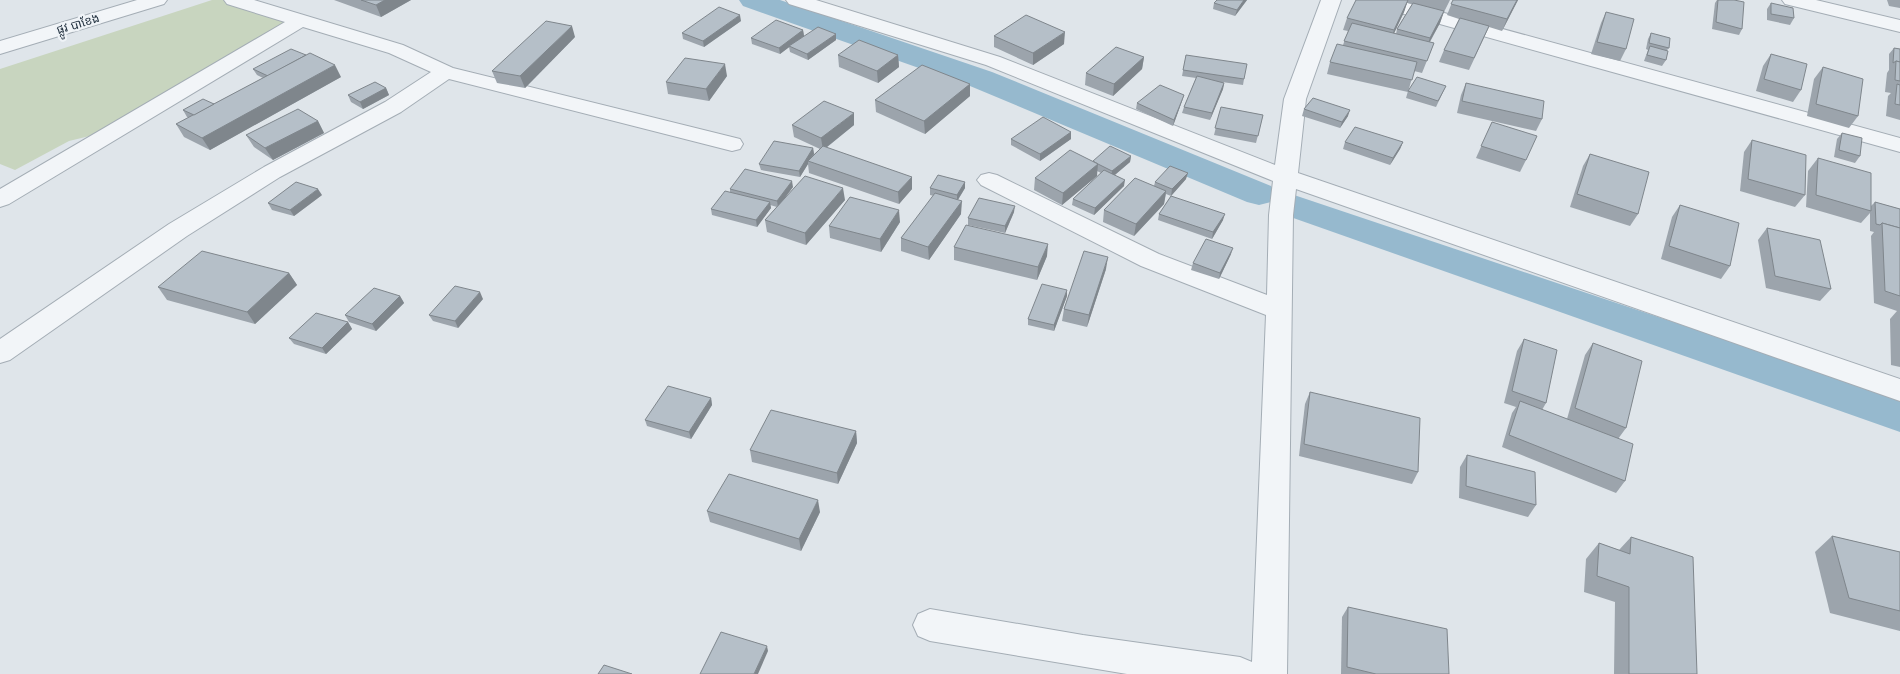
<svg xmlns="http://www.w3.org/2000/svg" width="1900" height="674" font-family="'Varela Round','Noto Sans Khmer',sans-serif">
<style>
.green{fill:#c8d5bf}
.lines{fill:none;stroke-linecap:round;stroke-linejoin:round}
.canal{fill:#96b9ce;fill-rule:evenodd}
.minor-casing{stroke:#a4adb5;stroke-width:2}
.tertiary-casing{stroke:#a4adb5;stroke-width:2}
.minor{fill:#f2f5f8;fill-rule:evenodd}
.tertiary{fill:#f2f5f8;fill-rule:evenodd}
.wall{fill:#9ca4ac;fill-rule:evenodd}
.shaded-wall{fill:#7f868c}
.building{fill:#b5bfc8;stroke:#7f868c}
.labels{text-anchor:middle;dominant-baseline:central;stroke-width:4.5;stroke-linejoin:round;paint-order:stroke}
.far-street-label{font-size:12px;fill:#263543;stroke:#eff3f7}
</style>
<rect width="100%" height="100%" fill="#dfe5ea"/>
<polygon class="green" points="212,0 223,0 287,23 102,133 69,141 15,170 0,164 0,69"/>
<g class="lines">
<g class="canal">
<polygon points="739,0 780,0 992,72 1271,186 1276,194 1271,202 1259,205 1247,202 970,86 743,6"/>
<polygon points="1294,195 1900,398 1900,432 1282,214 1276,206 1282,198"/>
</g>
<g class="minor-casing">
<g id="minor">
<polygon points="224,0 254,0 403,45 453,68 740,139 743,144 740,149 732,151 449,79 401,112 280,177 187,236 10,360 0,363 0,339 169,224 264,167 385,102 431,72 389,53 303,27 9,204 0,207 0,189 285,22 227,4"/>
<polygon points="786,0 816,0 1000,57 1275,165 1284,99 1321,0 1341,0 1306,99 1298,173 1900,379 1900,401 1296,189 1293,215 1287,674 1127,674 930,641 918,636 913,625 918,614 930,609 1083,635 1240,657 1252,662 1266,315 1141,266 981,185 977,180 981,175 989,173 997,175 1159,254 1267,295 1269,215 1273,181 986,65 789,4"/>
<polygon points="1365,0 1397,0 1900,138 1900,152 1368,4"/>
<polygon points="1782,0 1816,0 1900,20 1900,32 1785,4"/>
</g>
</g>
<g class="tertiary-casing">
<polygon id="tertiary" points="137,0 167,0 164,4 0,54 0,41"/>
</g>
<use href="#minor" class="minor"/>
<use href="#tertiary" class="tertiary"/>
</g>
<g class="wall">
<polygon points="334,0 411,0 381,17"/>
<polygon points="1217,0 1247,0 1235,16 1213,9 1214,3"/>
<path d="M1356 0H1450L1444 12 1440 23 1430 42 1434 43 1422 73 1414 71 1408 92 1327 74 1330 62 1343 45 1348 31 1343 30 1347 18ZM1407 3 1412 4 1397 29 1396 34 1394 33 1404 12Z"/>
<polygon points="1453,0 1518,0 1502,31 1489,27 1469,70 1439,62 1444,50 1459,19 1447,15"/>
<polygon points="1717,0 1734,0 1742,29 1739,35 1712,29 1715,3"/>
<polygon points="1887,0 1900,0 1900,8 1889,6"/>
<polygon points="1771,3 1794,18 1790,25 1767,20 1767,9"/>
<polygon points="1606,12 1626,49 1620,61 1591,54 1601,23"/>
<polygon points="741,21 704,47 683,39 682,33"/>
<polygon points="803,30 804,36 799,40 836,34 836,40 808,60 790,52 789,47 780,54 752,44 751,38"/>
<polygon points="1651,33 1669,48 1667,50 1666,60 1662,66 1644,61 1648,50 1646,49 1648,39"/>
<polygon points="994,36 1064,44 1033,65 994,47"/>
<polygon points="575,37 525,88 497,83 492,71"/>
<polygon points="1894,48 1900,49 1900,120 1886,116 1888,96 1891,93 1885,92 1887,73 1889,70 1889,54"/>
<polygon points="1771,54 1801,90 1793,102 1756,91 1763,66"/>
<polygon points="838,55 898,55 899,67 878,83 839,67"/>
<polygon points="1186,55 1244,79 1243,85 1222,82 1224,83 1223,89 1210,120 1182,113 1184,107 1196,78 1182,76"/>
<polygon points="1144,57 1142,69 1113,96 1085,85 1086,73"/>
<polygon points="1823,67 1858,116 1849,128 1807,116 1814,79"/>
<polygon points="253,69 341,77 210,150 184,137 176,124 189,118 187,117 183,110 214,104 263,78 257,75"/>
<polygon points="727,76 709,101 668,94 666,82"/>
<polygon points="1466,83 1542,119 1536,131 1457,113 1461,95"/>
<polygon points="970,84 970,96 925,134 876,112 875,100"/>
<polygon points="1446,86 1436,107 1406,98 1408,91"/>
<polygon points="386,88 389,95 363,109 351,102 348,95"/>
<polygon points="1184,95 1182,101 1173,126 1136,109 1137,103"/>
<polygon points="1221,107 1263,115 1256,143 1214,135"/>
<polygon points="1304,109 1348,116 1340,128 1302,116"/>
<polygon points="318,121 324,133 273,160 254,147 246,135"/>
<polygon points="1492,122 1526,160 1520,172 1476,158"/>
<polygon points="792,125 854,125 826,148 912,189 899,204 809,173 808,164 800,177 761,170 759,164 813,148 814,154 820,149 794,137"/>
<polygon points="1071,132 1071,139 1040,161 1011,145 1011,139"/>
<polygon points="1842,133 1860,156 1855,163 1834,157 1837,139"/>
<polygon points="1752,140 1805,195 1795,207 1740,191 1744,152"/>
<polygon points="1345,142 1403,142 1400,149 1390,165 1343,149"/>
<polygon points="1590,154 1638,214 1630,226 1570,207 1583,166"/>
<polygon points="1131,156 1130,162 1115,175 1124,186 1094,215 1072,205 1073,199 1101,173 1097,171 1097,176 1062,205 1034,190 1035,178 1093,161"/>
<polygon points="1818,158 1871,206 1875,202 1900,209 1900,367 1891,365 1890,319 1897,311 1874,303 1871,236 1874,232 1870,231 1870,213 1861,223 1806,207 1808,171"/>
<polygon points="1186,179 1171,196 1223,220 1212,239 1158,220 1159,214 1171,196 1166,194 1164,204 1134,236 1103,222 1104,210 1154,186 1155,182"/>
<polygon points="965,182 965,188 958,200 961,214 929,260 901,251 901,238 934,196 930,195 930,188"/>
<polygon points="793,187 781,203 845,200 806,245 767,232 765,220 777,207 770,205 771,208 757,227 712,215 711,209 730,192 730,189"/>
<polygon points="322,195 294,216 272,210 268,203"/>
<polygon points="1680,205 1730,266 1721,279 1661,259 1672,217"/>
<polygon points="1014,212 1005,233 968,225 968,218"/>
<polygon points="900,222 881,252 830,238 829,226"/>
<polygon points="1767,228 1831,289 1820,301 1766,288 1758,240"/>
<polygon points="954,247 1047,256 1037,280 954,260"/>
<polygon points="1231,254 1219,279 1191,270 1193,263"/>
<polygon points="1106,269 1087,327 1062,321 1064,309"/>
<polygon points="289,273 297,285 255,324 167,300 158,287"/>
<polygon points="400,296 404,303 376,331 349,322 345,315"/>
<polygon points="1067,296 1054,331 1028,325 1028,319"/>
<polygon points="483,299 458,328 433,321 429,315"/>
<polygon points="348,322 352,329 326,354 294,344 289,338"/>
<polygon points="1524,339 1546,403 1542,410 1567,419 1585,355 1593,343 1626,428 1618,439 1625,481 1616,493 1502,447 1512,413 1516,407 1504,403 1517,351"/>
<polygon points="1310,392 1418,472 1412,484 1299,456 1305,404"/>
<polygon points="711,398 712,405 691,439 647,426 645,420"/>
<polygon points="856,431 857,443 838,484 752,462 750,450"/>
<polygon points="1467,455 1536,505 1528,517 1459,498 1460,467"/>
<polygon points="707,511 820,512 801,551 710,522"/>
<polygon points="1832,536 1900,552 1900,631 1830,613 1815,552"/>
<polygon points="1631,537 1697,674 1614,674 1615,602 1584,592 1586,559 1599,543 1619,550"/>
<polygon points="1348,607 1449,674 1341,674 1342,617"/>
</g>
<g class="shaded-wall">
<polygon points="385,0 411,0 381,17 376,5"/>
<polygon points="1244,0 1247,0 1235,16 1237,10"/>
<polygon points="1408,0 1404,12 1390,42 1394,30"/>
<polygon points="1517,0 1518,0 1502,31 1507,19"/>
<polygon points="1444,11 1440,23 1425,50 1430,38"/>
<polygon points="740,15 741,21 704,47 703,41"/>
<polygon points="572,26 575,37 525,88 520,76"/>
<polygon points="803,30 804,36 780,54 779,48"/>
<polygon points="1065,32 1064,44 1033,65 1033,53"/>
<polygon points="836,34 836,40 808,60 807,54"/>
<polygon points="898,55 899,67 878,83 877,71"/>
<polygon points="1144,57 1142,69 1113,96 1114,84"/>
<polygon points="725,64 727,76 709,101 706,89"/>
<polygon points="335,65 341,77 210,150 202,138"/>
<polygon points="1224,83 1223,89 1210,120 1212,113"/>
<polygon points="970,84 970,96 925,134 924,121"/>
<polygon points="386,88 389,95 363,109 360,102"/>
<polygon points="1184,95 1182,101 1173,126 1174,120"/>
<polygon points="1350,110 1348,116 1340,128 1342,122"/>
<polygon points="854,113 854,125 823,150 821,138"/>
<polygon points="318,121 324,133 273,160 265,148"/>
<polygon points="1071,132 1071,139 1040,161 1040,154"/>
<polygon points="1403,142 1400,149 1390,165 1393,158"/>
<polygon points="813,148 814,154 808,161 808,164 800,177 799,171"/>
<polygon points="1131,156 1130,162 1111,178 1112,171"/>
<polygon points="1098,164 1097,176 1062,205 1063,193"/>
<polygon points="1188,173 1186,179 1171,196 1172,189"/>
<polygon points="912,177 912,189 899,204 898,192"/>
<polygon points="1125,180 1124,186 1094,215 1095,208"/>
<polygon points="792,181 793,187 778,207 777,201"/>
<polygon points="965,182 965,188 957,201 957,195"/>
<polygon points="843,188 845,200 806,245 805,233"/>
<polygon points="318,189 322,195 294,216 290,210"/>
<polygon points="1166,191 1164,204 1134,236 1136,224"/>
<polygon points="962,201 961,214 929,260 928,247"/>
<polygon points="770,202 771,208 757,227 756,220"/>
<polygon points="1015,206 1014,212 1005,233 1005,226"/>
<polygon points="899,210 900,222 881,252 880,239"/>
<polygon points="1225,214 1223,220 1212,239 1213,232"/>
<polygon points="1048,244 1047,256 1037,280 1038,267"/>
<polygon points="1233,248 1231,254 1219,279 1220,273"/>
<polygon points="1108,257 1106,269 1087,327 1089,315"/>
<polygon points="289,273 297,285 255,324 247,312"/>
<polygon points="1067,290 1067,296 1054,331 1054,325"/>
<polygon points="480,292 483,299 458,328 455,321"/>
<polygon points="400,296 404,303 376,331 372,324"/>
<polygon points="348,322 352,329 326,354 322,348"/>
<polygon points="711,398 712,405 691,439 689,432"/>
<polygon points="856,431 857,443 838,484 837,473"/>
<polygon points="818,500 820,512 801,551 799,539"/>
<polygon points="767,646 768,651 758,674 754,674"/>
</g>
<g class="building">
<polygon points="361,0 385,0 376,5"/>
<polygon points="1217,0 1244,0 1237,10 1214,3"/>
<polygon points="1356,0 1408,0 1394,30 1347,18"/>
<polygon points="1453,0 1517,0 1507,19 1451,4"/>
<polygon points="1718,0 1734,0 1744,2 1742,29 1716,22"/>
<polygon points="1413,3 1444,11 1430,38 1397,29"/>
<polygon points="1771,3 1793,8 1794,18 1771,14"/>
<polygon points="719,7 740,15 703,41 682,33"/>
<polygon points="1606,12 1634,19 1626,49 1597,42"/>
<polygon points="1026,15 1065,32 1033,53 994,36"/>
<polygon points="1460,18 1489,26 1474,58 1444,50"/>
<polygon points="776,20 803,30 779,48 751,38"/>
<polygon points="546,21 572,26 520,76 492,71"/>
<polygon points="1352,23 1434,43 1427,61 1344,41"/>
<polygon points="818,27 836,34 807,54 789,46"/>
<polygon points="1651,33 1670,38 1669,48 1649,43"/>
<polygon points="859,40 898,55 877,71 838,55"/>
<polygon points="1337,44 1417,62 1412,80 1330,62"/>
<polygon points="1650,46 1668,51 1666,60 1647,55"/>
<polygon points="1116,47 1144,57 1114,84 1086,73"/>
<polygon points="1894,48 1900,49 1900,62 1896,61 1893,63"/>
<polygon points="291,49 306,55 268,76 253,69"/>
<polygon points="310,53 335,65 202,138 176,124"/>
<polygon points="1771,54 1807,64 1801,90 1764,79"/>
<polygon points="1186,55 1247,64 1244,79 1183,70"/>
<polygon points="685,58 725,64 706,89 666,82"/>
<polygon points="1896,61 1900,62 1900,81 1895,80"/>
<polygon points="922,65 970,84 924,121 875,100"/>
<polygon points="1823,67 1863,79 1858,116 1816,104"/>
<polygon points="1197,76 1224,83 1212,113 1184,107"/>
<polygon points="1417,77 1446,86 1438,101 1408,91"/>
<polygon points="375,82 386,88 360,102 348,95"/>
<polygon points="1466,83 1544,101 1542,119 1462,101"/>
<polygon points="1897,84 1900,85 1900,105 1895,104"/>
<polygon points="1160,85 1184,95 1174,120 1137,103"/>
<polygon points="1313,98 1350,110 1342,122 1304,109"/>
<polygon points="203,99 214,104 194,115 183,110"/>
<polygon points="824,101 854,113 821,138 792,125"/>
<polygon points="1221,107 1263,115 1258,136 1215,128"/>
<polygon points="298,109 318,121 265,148 246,135"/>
<polygon points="1043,117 1071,132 1040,154 1011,139"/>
<polygon points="1492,122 1537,136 1526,160 1481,146"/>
<polygon points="1355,127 1403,142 1393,158 1345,142"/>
<polygon points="1842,133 1862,138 1860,156 1839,150"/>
<polygon points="1752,140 1806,155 1805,195 1748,179"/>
<polygon points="774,141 813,148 799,171 759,164"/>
<polygon points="823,146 912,177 898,192 808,161"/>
<polygon points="1110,146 1131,156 1112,171 1098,164 1093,161"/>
<polygon points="1070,150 1098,164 1063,193 1035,178"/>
<polygon points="1590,154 1649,172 1638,214 1577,194"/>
<polygon points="1818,158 1871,173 1871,211 1816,195"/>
<polygon points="1170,166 1188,173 1172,189 1155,182"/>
<polygon points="745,169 792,181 777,201 730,189"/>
<polygon points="1104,170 1125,180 1095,208 1073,199"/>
<polygon points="938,175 965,182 957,195 930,188"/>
<polygon points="805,176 843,188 805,233 765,220"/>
<polygon points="1135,178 1166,191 1136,224 1104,210"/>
<polygon points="296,182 318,189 290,210 268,203"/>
<polygon points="725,191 770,202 756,220 711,209"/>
<polygon points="935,193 962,201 928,247 901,238"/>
<polygon points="1171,196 1225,214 1213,232 1159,214"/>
<polygon points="850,197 899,210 880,239 829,226"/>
<polygon points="979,198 1015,206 1005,226 968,218"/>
<polygon points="1875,202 1900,209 1900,228 1882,223 1880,225 1876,224"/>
<polygon points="1680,205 1739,223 1730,266 1669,246"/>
<polygon points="1882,223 1900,228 1900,296 1885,291"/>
<polygon points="966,225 1048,244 1038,267 954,247"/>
<polygon points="1767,228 1820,240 1831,289 1775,276"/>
<polygon points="1206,239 1233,248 1220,273 1193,263"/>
<polygon points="202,251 289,273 247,312 158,287"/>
<polygon points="1084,251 1108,257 1089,315 1064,309"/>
<polygon points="1042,284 1067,290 1054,325 1028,319"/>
<polygon points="455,286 480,292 455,321 429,315"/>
<polygon points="374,288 400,296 372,324 345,315"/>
<polygon points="316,313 348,322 322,348 289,338"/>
<polygon points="1524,339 1557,350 1546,403 1512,391"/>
<polygon points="1593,343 1642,361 1626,428 1575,408"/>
<polygon points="668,386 711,398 689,432 645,420"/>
<polygon points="1310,392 1420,418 1418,472 1304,444"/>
<polygon points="1520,401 1633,444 1625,481 1509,435"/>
<polygon points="771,410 856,431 837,473 750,450"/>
<polygon points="1467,455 1535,472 1536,505 1466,486"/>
<polygon points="729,474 818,500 799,539 707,511"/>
<polygon points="1832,536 1900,552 1900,611 1849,598"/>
<polygon points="1631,537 1693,557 1697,674 1629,674 1629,587 1597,576 1599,543 1630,554"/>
<polygon points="1348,607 1447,629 1449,674 1376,674 1347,667"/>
<polygon points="721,632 767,646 754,674 700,674"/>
<polygon points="604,665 632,674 598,674"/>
</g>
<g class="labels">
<g class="far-street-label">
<text transform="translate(78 24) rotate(-17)">ផ្លូវ បាខែង</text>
</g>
</g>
</svg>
